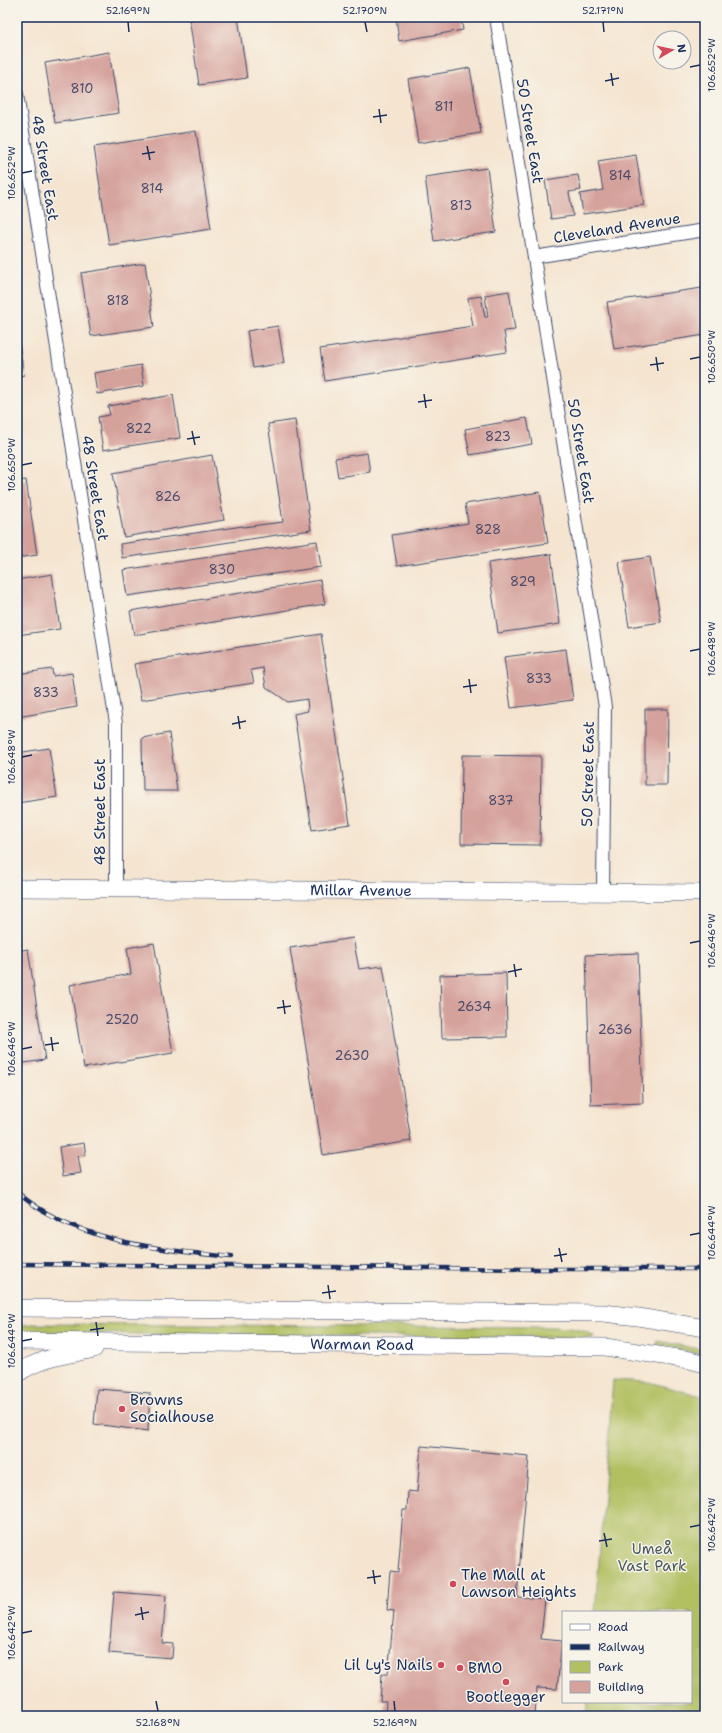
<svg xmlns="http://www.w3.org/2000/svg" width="722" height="1733" font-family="'Shantell Sans',sans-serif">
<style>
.grass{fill:url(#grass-tufts);stroke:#667860}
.green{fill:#b2c062;stroke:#667860}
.building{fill:#d5a19b}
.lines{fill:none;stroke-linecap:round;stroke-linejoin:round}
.street-casing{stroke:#3c4a6f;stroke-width:14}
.secondary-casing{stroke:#3c4a6f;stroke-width:18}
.street{stroke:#fff;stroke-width:12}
.secondary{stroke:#fff;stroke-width:17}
.rail-casing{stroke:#1b2f5e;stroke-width:4.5}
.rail{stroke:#f7f3e8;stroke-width:3;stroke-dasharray:9;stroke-linecap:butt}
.ticks{fill:none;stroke:#1b2f5e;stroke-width:1.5}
.poi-dot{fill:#d1495b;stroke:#f7f3e8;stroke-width:1.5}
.labels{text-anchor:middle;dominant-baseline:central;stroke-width:3;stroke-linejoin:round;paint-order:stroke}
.number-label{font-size:13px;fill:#4a4c6d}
.street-label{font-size:15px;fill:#1b2f5e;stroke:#f7f3e8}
.poi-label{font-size:15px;fill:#1b2f5e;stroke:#f7f3e8;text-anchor:start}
.park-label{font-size:15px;fill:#485a5f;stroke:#f7f3e8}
.neatline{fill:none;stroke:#1b2f5e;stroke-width:1.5}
.ticks-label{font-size:10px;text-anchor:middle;fill:#1b2f5e}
</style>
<defs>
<pattern id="grass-tufts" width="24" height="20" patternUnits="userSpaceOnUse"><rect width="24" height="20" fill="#b2c062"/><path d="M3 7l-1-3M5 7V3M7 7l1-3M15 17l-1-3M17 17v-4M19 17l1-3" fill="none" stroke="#98a558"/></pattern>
</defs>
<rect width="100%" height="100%" fill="#f7f3e8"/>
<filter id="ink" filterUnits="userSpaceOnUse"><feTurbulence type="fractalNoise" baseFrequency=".025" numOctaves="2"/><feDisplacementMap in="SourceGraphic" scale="8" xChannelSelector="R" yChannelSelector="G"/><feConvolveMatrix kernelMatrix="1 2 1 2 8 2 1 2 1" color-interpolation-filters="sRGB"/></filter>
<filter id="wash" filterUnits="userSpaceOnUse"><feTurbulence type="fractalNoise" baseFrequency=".012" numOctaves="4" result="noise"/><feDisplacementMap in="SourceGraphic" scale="16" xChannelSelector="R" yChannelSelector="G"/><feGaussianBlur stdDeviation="0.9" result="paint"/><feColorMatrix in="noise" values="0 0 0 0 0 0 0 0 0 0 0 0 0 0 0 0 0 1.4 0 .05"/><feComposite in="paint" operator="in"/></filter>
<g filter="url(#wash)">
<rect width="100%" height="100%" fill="#f5e5d0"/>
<g class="grass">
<path d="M32 1324 554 1327C567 1328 582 1328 594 1336L592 1338 17 1333V1326Z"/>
<polygon points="657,1341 705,1350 705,1355 657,1345"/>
</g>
<polygon class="green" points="613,1380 648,1382 705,1397 705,1716 586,1716 587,1702 691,1702 691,1612 595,1612"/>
<g id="blocks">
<g class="building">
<polygon points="189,17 238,17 247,78 199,85"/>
<polygon points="396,17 461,17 463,30 399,41"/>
<polygon points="109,52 119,113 55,123 45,63"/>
<polygon points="470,68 481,133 418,143 408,79"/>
<polygon points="196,131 211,229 109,245 94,147"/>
<polygon points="636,155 644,205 583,214 580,194 603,190 598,161"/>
<polygon points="487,168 496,232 434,241 425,177"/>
<polygon points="578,175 581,190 569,192 573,216 551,219 545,180"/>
<polygon points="145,263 154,327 91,336 81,273"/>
<polygon points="702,288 705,309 705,335 614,349 607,302"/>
<polygon points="509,291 515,330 504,331 507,352 325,381 320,349 473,326 468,298 481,296 485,317 488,317 485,295"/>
<polygon points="278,326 284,363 253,368 247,331"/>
<polygon points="19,342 24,375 17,377 17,343"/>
<polygon points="141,365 144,386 97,394 94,373"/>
<polygon points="173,395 180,438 103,450 98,417 110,415 108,406"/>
<polygon points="527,418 532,444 470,455 465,429"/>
<polygon points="295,420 311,530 122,558 120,544 243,526 243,527 283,522 268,424"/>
<polygon points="367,453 370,472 338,477 335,458"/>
<polygon points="212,455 224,520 124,537 113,473"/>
<polygon points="26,480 37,555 17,558 17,481"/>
<polygon points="540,492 548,543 397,566 392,535 468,523 465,504"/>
<polygon points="317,541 321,567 127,596 123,570"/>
<polygon points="551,554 560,624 498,633 488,563"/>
<polygon points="650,557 661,622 629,627 619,562"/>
<polygon points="52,574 60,629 17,635 17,580"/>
<polygon points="320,580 325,604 134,635 130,611"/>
<polygon points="321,634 350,824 312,830 294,714 308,711 307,699 288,702 266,687 263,668 251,670 254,683 141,700 134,664"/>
<polygon points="566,649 573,700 511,708 504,657"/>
<polygon points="52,669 53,676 72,673 77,707 17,717 17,674"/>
<polygon points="645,709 668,709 667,785 645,785"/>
<polygon points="169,733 177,791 143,791 142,738"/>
<polygon points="49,748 57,797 17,803 17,753"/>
<polygon points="462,755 541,756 540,845 461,844"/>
<polygon points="353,938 359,969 383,966 411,1141 323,1155 290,948"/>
<polygon points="154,943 173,1053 84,1068 70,985 131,974 127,948"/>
<polygon points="28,949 45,1060 17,1064 17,951"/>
<polygon points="638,953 643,1103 591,1105 586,955"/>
<polygon points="506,973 507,1037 442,1038 440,975"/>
<polygon points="84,1143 86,1155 78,1156 81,1173 63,1176 59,1147"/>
<polygon points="97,1389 150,1393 148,1431 94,1424"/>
<polygon points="421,1446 529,1456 517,1597 545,1599 541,1639 562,1641 557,1689 537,1688 535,1716 385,1716 386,1701 380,1701 382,1674 388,1674 394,1611 387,1610 390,1571 398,1572 403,1510 407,1510 408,1491 417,1492"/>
<polygon points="114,1592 166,1596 162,1643 173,1644 172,1658 109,1653"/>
</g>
</g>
</g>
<g filter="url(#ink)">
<use href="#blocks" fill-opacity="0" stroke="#3c4a6f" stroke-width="1"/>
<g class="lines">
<g class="street-casing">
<g id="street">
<polyline points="496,17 605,707 603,892"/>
<polyline points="17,94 116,723 116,890"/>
<polyline points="534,257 705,230"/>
</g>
</g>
<g class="secondary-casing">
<g id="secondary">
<path id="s1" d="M17 888 705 893"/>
<polyline points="17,1308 603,1313 638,1317 705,1328"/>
<path id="s2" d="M17 1341 605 1347 690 1360 705 1364"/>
<path d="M17 1374C40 1357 67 1355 94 1349"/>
</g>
</g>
<use href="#street" class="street"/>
<use href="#secondary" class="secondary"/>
<g class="rail-casing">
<g id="rail">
<path d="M17 1192C74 1242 158 1249 231 1257"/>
<polyline points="17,1264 532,1269 705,1269"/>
</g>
</g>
<use href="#rail" class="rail"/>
</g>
</g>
<path class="ticks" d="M128 22 129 32M365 22 367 32M603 22 604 32M690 67 700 65M611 73 613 86M605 81 619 78M379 109 381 123M373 117 387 115M147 146 150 160M142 154 155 152M22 173 32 171M656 357 658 371M690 359 700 357M650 365 664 363M424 394 426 408M418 402 432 400M192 431 195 445M187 439 200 437M22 465 32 463M690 651 700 649M469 679 471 693M463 687 477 685M238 716 240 729M232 724 246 721M22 757 32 755M690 943 700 941M514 964 516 977M508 972 522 969M283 1000 285 1014M277 1008 291 1006M51 1037 53 1051M45 1045 59 1043M22 1049 32 1047M690 1235 700 1233M559 1248 562 1262M554 1256 567 1254M328 1285 330 1299M322 1293 336 1291M96 1322 98 1336M90 1330 104 1328M22 1341 32 1339M690 1527 700 1525M604 1533 607 1547M599 1541 612 1539M373 1570 375 1584M367 1578 381 1576M141 1607 143 1620M135 1615 149 1612M22 1633 32 1631M156 1701 158 1711M394 1701 395 1711"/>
<g class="poi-dot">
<circle cx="122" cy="1409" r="4"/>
<circle cx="453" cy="1584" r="4"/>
<circle cx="441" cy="1665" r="4"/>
<circle cx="460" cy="1668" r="4"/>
<circle cx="506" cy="1682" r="4"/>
</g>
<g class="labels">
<g class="number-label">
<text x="82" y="88">810</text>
<text x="444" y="106">811</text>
<text x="620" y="175">814</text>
<text x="152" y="188">814</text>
<text x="461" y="205">813</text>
<text x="118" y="300">818</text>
<text x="139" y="428">822</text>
<text x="498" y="436">823</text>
<text x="168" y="496">826</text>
<text x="488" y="529">828</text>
<text x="222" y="569">830</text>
<text x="523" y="581">829</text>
<text x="539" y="678">833</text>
<text x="46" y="692">833</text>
<text x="501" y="800">837</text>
<text x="474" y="1006">2634</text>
<text x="122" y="1019">2520</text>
<text x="615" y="1029">2636</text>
<text x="352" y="1055">2630</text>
</g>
<g class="street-label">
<text transform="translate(530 131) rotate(81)">50 Street East</text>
<text transform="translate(45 168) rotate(81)">48 Street East</text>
<text transform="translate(617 228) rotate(-9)">Cleveland Avenue</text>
<text transform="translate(581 451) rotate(81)">50 Street East</text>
<text transform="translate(95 488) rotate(81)">48 Street East</text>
<text transform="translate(588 774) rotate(-89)">50 Street East</text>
<text transform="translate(100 812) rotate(-90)">48 Street East</text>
<text stroke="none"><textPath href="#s1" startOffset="344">Millar Avenue</textPath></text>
<text stroke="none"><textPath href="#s2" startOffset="345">Warman Road</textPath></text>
</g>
<g class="poi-label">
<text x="130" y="1400">Browns<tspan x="130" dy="17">Socialhouse</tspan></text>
<text x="461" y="1575">The Mall at<tspan x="461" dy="17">Lawson Heights</tspan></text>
<text x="433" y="1665" text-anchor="end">Lil Ly's Nails</text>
<text x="468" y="1668">BMO</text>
<text x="506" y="1697" text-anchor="middle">Bootlegger</text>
</g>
<g class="park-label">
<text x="652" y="1549">Umeå<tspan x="652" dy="17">Vast Park</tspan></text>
</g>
</g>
<rect width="722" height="1733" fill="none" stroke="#f7f3e8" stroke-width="44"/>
<rect x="562" y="1611" width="130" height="92" fill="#f7f3e8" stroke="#9fa5b1"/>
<rect x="570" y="1624" width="20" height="6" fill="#ffffff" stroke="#9fa5b1"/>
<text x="598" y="1631" font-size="12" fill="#1b2f5e">Road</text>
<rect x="570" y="1644" width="20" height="6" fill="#1b2f5e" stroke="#9fa5b1"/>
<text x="598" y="1651" font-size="12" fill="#1b2f5e">Railway</text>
<rect x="570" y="1661" width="20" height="12" fill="#b2c062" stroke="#9fa5b1"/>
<text x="598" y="1671" font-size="12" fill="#1b2f5e">Park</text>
<rect x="570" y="1681" width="20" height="12" fill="#d5a19b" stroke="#9fa5b1"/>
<text x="598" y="1691" font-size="12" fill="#1b2f5e">Building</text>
<g transform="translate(672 50) rotate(81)"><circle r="19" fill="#f7f3e8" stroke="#9fa5b1"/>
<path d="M0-3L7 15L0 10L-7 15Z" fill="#d1495b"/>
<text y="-6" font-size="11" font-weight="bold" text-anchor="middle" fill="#1b2f5e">N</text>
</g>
<rect x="22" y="22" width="678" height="1689" class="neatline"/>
<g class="ticks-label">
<text x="128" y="14">52.169°N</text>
<text x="365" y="14">52.170°N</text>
<text x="603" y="14">52.171°N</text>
<text transform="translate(711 65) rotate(-90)" y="4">106.652°W</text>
<text transform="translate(11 173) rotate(-90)" y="4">106.652°W</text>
<text transform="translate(711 357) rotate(-90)" y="4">106.650°W</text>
<text transform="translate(11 465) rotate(-90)" y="4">106.650°W</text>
<text transform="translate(711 649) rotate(-90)" y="4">106.648°W</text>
<text transform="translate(11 757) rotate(-90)" y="4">106.648°W</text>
<text transform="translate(711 941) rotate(-90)" y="4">106.646°W</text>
<text transform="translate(11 1049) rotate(-90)" y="4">106.646°W</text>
<text transform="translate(711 1233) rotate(-90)" y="4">106.644°W</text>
<text transform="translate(11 1341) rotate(-90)" y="4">106.644°W</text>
<text transform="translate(711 1525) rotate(-90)" y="4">106.642°W</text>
<text transform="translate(11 1633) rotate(-90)" y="4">106.642°W</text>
<text x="158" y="1726">52.168°N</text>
<text x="395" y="1726">52.169°N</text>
</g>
</svg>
